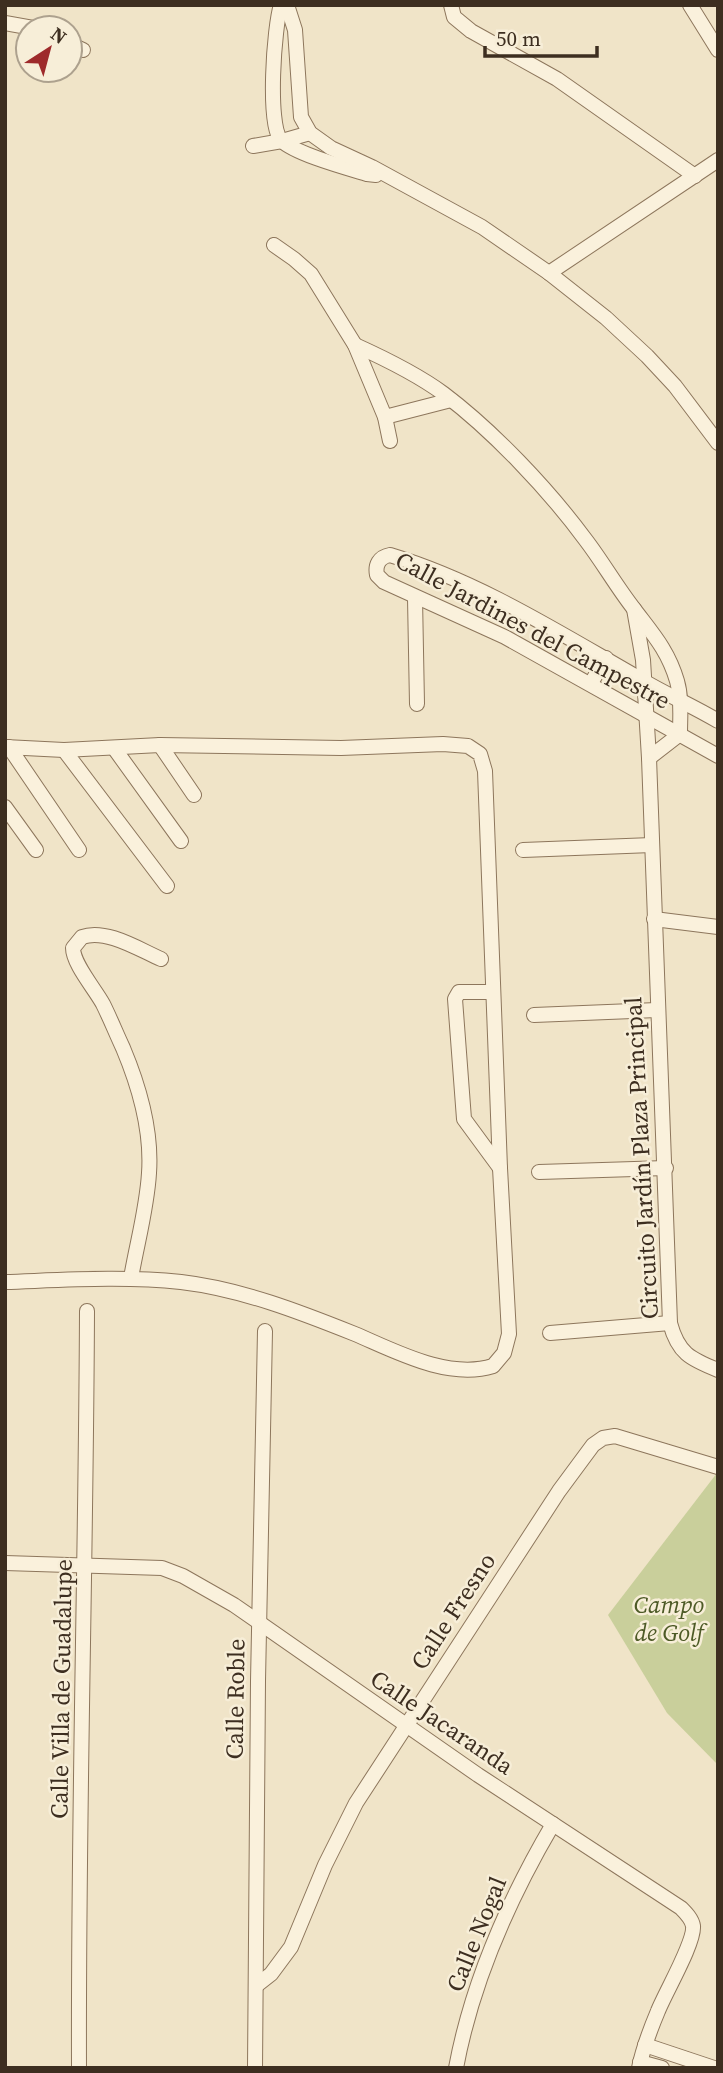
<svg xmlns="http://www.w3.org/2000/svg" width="723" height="2073" font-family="'Source Serif 4',serif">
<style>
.green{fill:#c9cf9b}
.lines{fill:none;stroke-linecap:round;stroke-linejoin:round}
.minor-casing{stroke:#8d765c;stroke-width:16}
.minor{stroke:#faf1dc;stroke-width:14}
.labels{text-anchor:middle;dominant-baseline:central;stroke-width:5;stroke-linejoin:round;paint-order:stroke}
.street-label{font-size:24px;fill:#3d2e20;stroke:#f7eed8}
.park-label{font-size:24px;font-style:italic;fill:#4d5a26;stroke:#f7eed8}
</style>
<rect width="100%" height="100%" fill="#f0e4c8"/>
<polygon class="green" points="717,1473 718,1474 718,1765 667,1713 608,1615"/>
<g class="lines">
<g class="minor-casing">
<g id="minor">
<path d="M281 5C274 26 267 125 281 140 295 154 347 168 367 174L376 175"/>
<polyline points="287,5 295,30 301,117 310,133 331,148 372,167 482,227 549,273 606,318 647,356 675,386 718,443"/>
<polyline points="451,5 454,17 471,31 557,79 695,176"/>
<polyline points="690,5 718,50"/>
<polyline points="5,23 33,28"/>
<polyline points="70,44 83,50"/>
<polyline points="253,146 282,141 310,133"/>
<polyline points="274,245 294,259 311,274 355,345 385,417 390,441"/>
<polyline points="549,273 718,160"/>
<path d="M355 345C386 359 417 374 444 394 493 431 548 489 585 539 602 561 616 586 634 609 652 633 668 650 677 681 682 698 680 716 680 734L649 758"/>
<polyline points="385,417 451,400"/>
<polyline points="415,598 417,704"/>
<path d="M634 609 643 660 649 758 670 1323C678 1353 690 1359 718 1370"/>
<polyline points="591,683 606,658"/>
<path d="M718 721C693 706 667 695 642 680 561 634 480 582 390 555 379 557 375 565 377 575L384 582 505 637 718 756"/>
<polyline points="160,745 194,795"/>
<path d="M5 747 64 750 160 745 341 748 443 744 468 746 480 754 485 771 500 1168 509 1334 504 1353 493 1366C448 1380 395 1351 355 1334 300 1312 241 1289 181 1282 123 1276 64 1280 5 1282"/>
<polyline points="9,747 79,850"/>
<polyline points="114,748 181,841"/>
<polyline points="64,750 167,886"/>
<polyline points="5,807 36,850"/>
<polyline points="523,850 652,845"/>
<polyline points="654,919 718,927"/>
<polyline points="493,992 459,992 455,999 464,1119 500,1168"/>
<polyline points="534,1015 657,1010"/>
<polyline points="539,1172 666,1168"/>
<path d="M131 1278C137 1243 147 1208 149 1173 152 1131 139 1086 123 1048 116 1033 110 1018 103 1004 95 989 73 964 73 948L82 937C106 928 140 950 161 959"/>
<polyline points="550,1333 670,1323"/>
<path d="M5 1563 162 1568 183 1576 234 1605 478 1775 681 1908C686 1913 692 1919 693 1926 695 1942 665 1993 658 2011 650 2030 643 2048 639 2068"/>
<polyline points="257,1985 271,1974 291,1947 325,1865 356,1803 559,1491 593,1445 603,1438 615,1436 718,1467"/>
<polyline points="645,2045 714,2068"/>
<polyline points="640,2062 662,2068"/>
<path d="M79 2068C78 1815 86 1563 87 1311"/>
<polyline points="255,2068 258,1681 265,1331"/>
<path d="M456 2068C472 1982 509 1899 553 1824"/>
</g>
</g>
<use href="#minor" class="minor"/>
</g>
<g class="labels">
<g class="street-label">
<text transform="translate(533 630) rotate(28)">Calle Jardines del Campestre</text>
<text transform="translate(641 1158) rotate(-93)">Circuito Jardín Plaza Principal</text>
<text transform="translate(453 1611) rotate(-57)">Calle Fresno</text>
<text transform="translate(61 1689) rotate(-89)">Calle Villa de Guadalupe</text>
<text transform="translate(235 1699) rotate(-89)">Calle Roble</text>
<text transform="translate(442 1722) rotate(34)">Calle Jacaranda</text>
<text transform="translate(476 1934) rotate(-68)">Calle Nogal</text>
</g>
<g class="park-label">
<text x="669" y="1604">Campo<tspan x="669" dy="28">de Golf</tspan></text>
</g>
</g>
<rect width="723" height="2073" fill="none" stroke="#3d2e20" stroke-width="14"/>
<g transform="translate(49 49) rotate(36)"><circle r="33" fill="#f7eed8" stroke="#ada18e" stroke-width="2"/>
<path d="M0-5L12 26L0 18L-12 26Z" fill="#9e2a2b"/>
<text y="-10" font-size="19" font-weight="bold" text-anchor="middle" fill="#3d2e20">N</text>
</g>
<path d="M485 46v10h112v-10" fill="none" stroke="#3d2e20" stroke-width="3.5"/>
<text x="496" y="46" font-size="21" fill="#3d2e20" stroke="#f7eed8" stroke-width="5" paint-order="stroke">50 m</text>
</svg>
